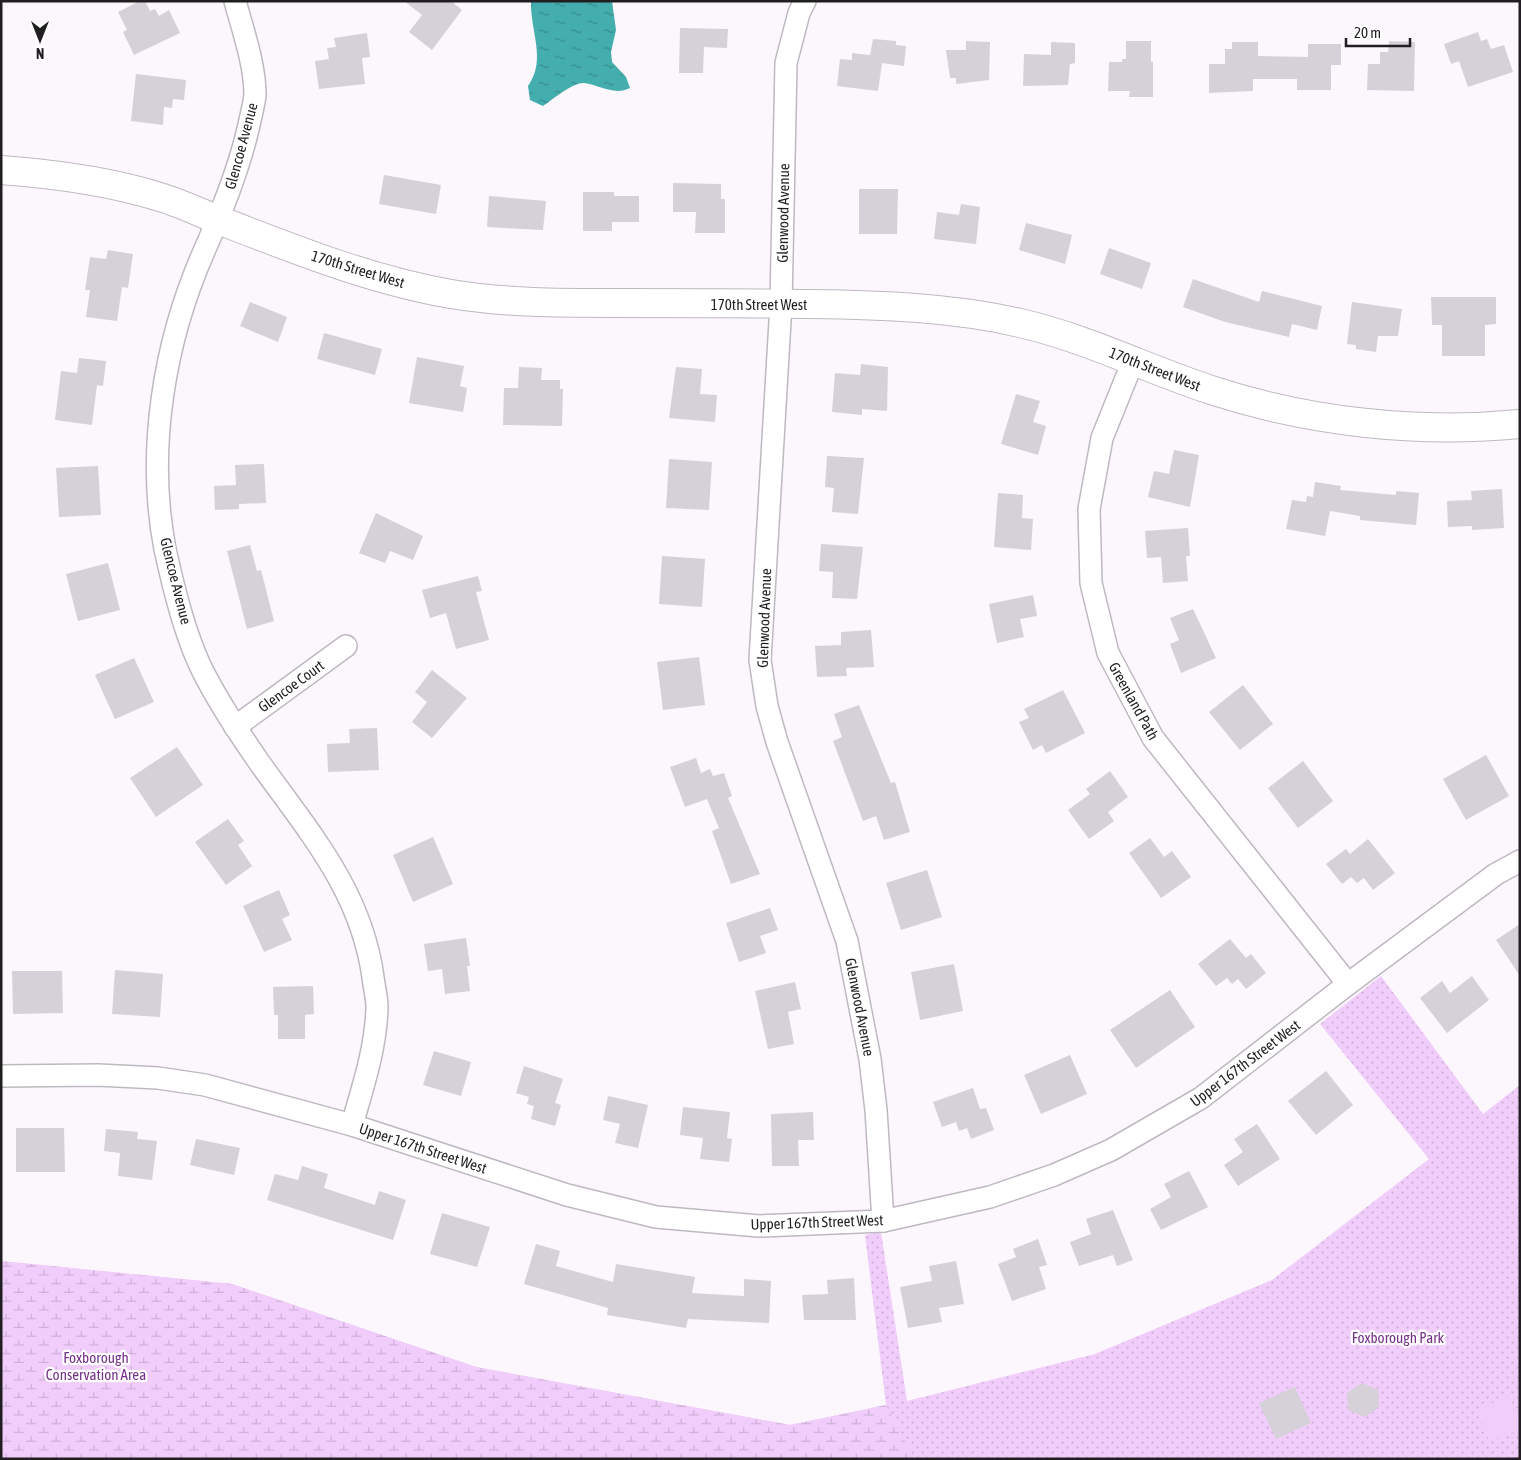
<svg xmlns="http://www.w3.org/2000/svg" width="1521" height="1460" font-family="'Asap Condensed',sans-serif">
<style>
.grass{fill:url(#grass-dots)}
.wetland{fill:url(#wetland-marsh)}
.garden{fill:#f1cdfb}
.water{fill:url(#water-ripples)}
.building{fill:#d6d1d8}
.lines{fill:none;stroke-linecap:round;stroke-linejoin:round}
.minor-casing{stroke:#beb9c0;stroke-width:24}
.tertiary-casing{stroke:#beb9c0;stroke-width:30}
.minor{stroke:#fff;stroke-width:21}
.tertiary{stroke:#fff;stroke-width:28}
.labels{text-anchor:middle;dominant-baseline:central;stroke-width:4.5;stroke-linejoin:round;paint-order:stroke}
.street-label{font-size:15px;fill:#201e21;stroke:#fff}
.park-label{font-size:15px;fill:#763289;stroke:#fff}
</style>
<defs>
<pattern id="grass-dots" width="8" height="8" patternUnits="userSpaceOnUse" patternTransform="scale(1.25)"><rect width="8" height="8" fill="#f1cdfb"/><path d="M2 2h.1M6 6h.1" fill="none" stroke="#ceb0d7" stroke-width="1.8" stroke-linecap="round"/></pattern>
<pattern id="wetland-marsh" width="20" height="14" patternUnits="userSpaceOnUse" patternTransform="scale(1.25)"><rect width="20" height="14" fill="#f1cdfb"/><path d="M1 5h8M5 5V1M11 12h8M15 12V8" fill="none" stroke="#ceb0d7"/></pattern>
<pattern id="water-ripples" width="26" height="14" patternUnits="userSpaceOnUse" patternTransform="scale(1.25)"><rect width="26" height="14" fill="#44adae"/><path d="M2 4q2-2 4 0t4 0M15 11q2-2 4 0t4 0" fill="none" stroke="#388c8d"/></pattern>
</defs>
<rect width="100%" height="100%" fill="#fcf6fd"/>
<polygon class="grass" points="1381,976 1483,1114 1520,1085 1520,1459 1,1459 1,1261 232,1284 476,1367 790,1425 886,1405 865,1235 881,1232 907,1401 1095,1354 1272,1280 1429,1159 1320,1024"/>
<polygon class="wetland" points="1,1261 232,1284 476,1367 790,1425 886,1405 915,1459 1,1459"/>
<polygon class="garden" points="1509,1396 1520,1420 1520,1430 1489,1441 1477,1410"/>
<path class="water" d="M531 1H612L616 30 611 52 612 62 626 77 630 88C614 96 600 85 584 83 573 82 552 100 543 106L530 100 528 86C547 60 530 31 531 1Z"/>
<g class="building">
<polygon points="140,1 145,1 150,11 155,9 159,16 169,10 180,33 134,55 123,32 127,30 118,12"/>
<polygon points="404,1 451,1 462,10 432,50 409,32 422,15"/>
<polygon points="680,28 728,29 727,48 704,47 703,73 679,73"/>
<polygon points="1478,32 1481,41 1487,39 1491,49 1504,45 1513,72 1468,87 1459,61 1451,64 1444,44"/>
<polygon points="367,33 370,57 362,58 365,84 319,89 315,61 329,59 327,48 336,47 334,38"/>
<polygon points="873,39 896,41 896,45 906,46 904,66 882,63 878,91 837,86 840,59 852,60 852,53 870,55"/>
<polygon points="966,41 990,42 989,80 956,84 956,78 950,78 946,50 966,50"/>
<polygon points="1126,41 1151,41 1151,62 1153,62 1153,97 1129,97 1130,91 1108,91 1109,62 1122,62 1122,59 1126,59"/>
<polygon points="1389,41 1415,42 1414,91 1367,90 1368,64 1380,64 1380,52 1388,52"/>
<polygon points="1051,42 1075,43 1075,63 1070,64 1068,85 1023,86 1024,54 1051,55"/>
<polygon points="1232,42 1258,42 1258,56 1308,57 1308,44 1341,44 1341,65 1331,65 1331,90 1297,90 1297,79 1253,79 1253,91 1209,93 1209,64 1225,64 1225,49 1232,49"/>
<polygon points="136,74 186,80 184,100 173,99 172,108 164,107 163,125 131,121"/>
<polygon points="384,175 441,185 436,214 379,204"/>
<polygon points="673,183 721,184 721,199 725,199 725,233 695,233 696,212 673,212"/>
<polygon points="859,189 898,189 897,234 859,234"/>
<polygon points="583,192 614,192 614,196 639,196 639,222 612,222 612,231 583,231"/>
<polygon points="489,196 546,201 543,230 487,227"/>
<polygon points="961,204 980,207 976,244 934,239 937,212 959,215"/>
<polygon points="1026,223 1072,235 1065,264 1019,250"/>
<polygon points="1109,248 1151,263 1142,289 1100,274"/>
<polygon points="108,250 133,254 128,288 122,287 117,321 86,317 90,290 85,290 90,257 106,259"/>
<polygon points="1193,279 1259,302 1262,291 1322,306 1317,330 1292,324 1289,337 1225,322 1183,307"/>
<polygon points="1431,297 1496,297 1496,324 1485,325 1485,356 1442,356 1442,325 1432,325"/>
<polygon points="250,302 287,317 278,342 240,326"/>
<polygon points="1352,302 1402,309 1398,336 1378,336 1376,352 1356,349 1356,345 1347,344"/>
<polygon points="324,333 382,349 375,375 317,359"/>
<polygon points="417,357 464,366 460,386 467,388 463,412 409,403"/>
<polygon points="79,358 106,361 103,386 97,385 92,425 55,420 61,371 77,373"/>
<polygon points="861,364 888,367 887,411 862,409 862,415 832,412 835,373 860,375"/>
<polygon points="519,367 542,368 541,380 560,380 560,389 563,389 562,426 503,425 504,388 518,388"/>
<polygon points="676,367 702,369 700,394 717,395 715,422 669,418"/>
<polygon points="1016,394 1040,401 1033,422 1046,426 1038,455 1001,444"/>
<polygon points="1174,450 1199,455 1190,507 1148,497 1154,471 1169,474"/>
<polygon points="827,456 864,458 858,514 832,512 834,488 825,487"/>
<polygon points="669,459 712,462 709,510 666,508"/>
<polygon points="264,464 266,503 239,504 239,509 215,510 214,486 236,485 235,465"/>
<polygon points="98,466 101,515 59,517 56,468"/>
<polygon points="1315,482 1341,486 1340,490 1396,495 1396,491 1419,493 1416,525 1360,520 1360,516 1330,511 1325,536 1286,529 1292,500 1306,502 1307,496 1313,497"/>
<polygon points="1502,489 1504,528 1472,530 1472,526 1448,527 1447,501 1472,500 1471,491"/>
<polygon points="998,493 1023,495 1022,518 1033,519 1031,550 994,547"/>
<polygon points="376,513 423,536 413,560 390,551 385,563 359,553"/>
<polygon points="1188,528 1190,556 1186,556 1188,581 1163,583 1161,557 1147,558 1145,531"/>
<polygon points="821,544 863,547 857,599 832,598 833,572 819,571"/>
<polygon points="250,545 257,571 261,570 274,621 247,629 227,551"/>
<polygon points="662,556 705,559 702,607 659,604"/>
<polygon points="108,563 120,610 78,621 66,574"/>
<polygon points="478,576 482,591 476,592 489,640 456,649 446,613 430,618 422,590"/>
<polygon points="1033,595 1037,616 1020,619 1024,637 997,643 989,604"/>
<polygon points="1193,609 1216,658 1181,673 1170,644 1179,640 1170,618"/>
<polygon points="871,630 874,667 846,668 847,676 817,677 815,646 841,645 841,632"/>
<polygon points="699,657 705,705 663,710 657,662"/>
<polygon points="134,658 154,702 115,719 95,675"/>
<polygon points="432,670 467,698 432,738 412,722 427,702 415,692"/>
<polygon points="1243,685 1273,724 1240,750 1209,712"/>
<polygon points="1063,690 1085,733 1046,753 1042,745 1033,750 1019,722 1029,718 1024,709"/>
<polygon points="859,705 891,783 895,782 910,832 884,840 876,816 863,821 833,741 842,737 834,714"/>
<polygon points="377,728 379,770 328,772 327,744 350,743 349,729"/>
<polygon points="177,747 203,785 156,817 130,778"/>
<polygon points="1486,755 1509,796 1466,820 1443,779"/>
<polygon points="696,758 701,773 710,769 713,776 724,773 732,796 728,798 760,874 731,884 712,831 719,828 707,799 685,807 670,767"/>
<polygon points="1303,761 1333,801 1298,828 1268,788"/>
<polygon points="1110,771 1128,797 1108,812 1114,821 1089,839 1068,810 1090,794 1086,789"/>
<polygon points="228,819 244,841 238,845 252,866 226,885 195,842"/>
<polygon points="433,837 453,884 413,902 393,855"/>
<polygon points="1150,838 1164,857 1172,851 1191,877 1161,898 1129,853"/>
<polygon points="1368,839 1395,873 1373,890 1364,878 1357,883 1351,877 1342,884 1326,864 1346,849 1350,854"/>
<polygon points="927,870 942,917 901,930 886,883"/>
<polygon points="279,890 290,915 282,919 292,940 264,952 243,906"/>
<polygon points="770,908 778,930 760,936 766,953 739,962 726,923"/>
<polygon points="1520,924 1520,976 1496,940"/>
<polygon points="466,938 470,966 467,966 470,991 445,994 442,969 428,971 424,944"/>
<polygon points="1230,939 1246,958 1251,954 1266,973 1246,989 1238,979 1232,984 1227,978 1216,986 1198,964"/>
<polygon points="954,964 963,1011 920,1020 911,972"/>
<polygon points="115,970 163,974 160,1017 112,1014"/>
<polygon points="12,971 62,971 63,1013 13,1014"/>
<polygon points="1472,976 1489,1000 1447,1033 1420,998 1442,981 1450,993"/>
<polygon points="795,982 801,1009 788,1012 794,1044 768,1049 755,991"/>
<polygon points="313,986 314,1014 305,1015 305,1039 278,1039 278,1015 274,1015 273,987"/>
<polygon points="1170,990 1195,1027 1136,1068 1110,1030"/>
<polygon points="434,1051 471,1062 461,1096 423,1085"/>
<polygon points="1070,1055 1087,1094 1041,1114 1024,1075"/>
<polygon points="524,1066 563,1079 555,1103 561,1105 555,1126 531,1119 534,1106 527,1104 529,1097 516,1093"/>
<polygon points="1326,1071 1353,1105 1316,1135 1288,1101"/>
<polygon points="973,1088 980,1109 986,1108 994,1130 971,1139 967,1128 959,1131 956,1122 942,1127 933,1102"/>
<polygon points="608,1096 648,1105 638,1148 615,1143 620,1124 603,1120"/>
<polygon points="683,1107 730,1112 727,1138 732,1139 729,1162 700,1159 703,1138 680,1135"/>
<polygon points="813,1112 814,1140 798,1140 799,1166 772,1166 771,1114"/>
<polygon points="1257,1124 1280,1159 1238,1186 1224,1165 1243,1152 1234,1139"/>
<polygon points="16,1128 64,1128 65,1172 16,1172"/>
<polygon points="106,1129 138,1132 137,1139 157,1141 152,1180 118,1176 120,1153 104,1151"/>
<polygon points="196,1139 240,1148 234,1175 190,1165"/>
<polygon points="302,1166 328,1174 324,1188 375,1205 379,1191 406,1200 393,1240 267,1200 275,1174 298,1180"/>
<polygon points="1189,1171 1208,1207 1161,1230 1150,1209 1171,1197 1164,1184"/>
<polygon points="1113,1210 1133,1260 1117,1266 1113,1255 1079,1266 1070,1242 1091,1234 1086,1219"/>
<polygon points="442,1213 490,1227 477,1267 430,1254"/>
<polygon points="1038,1239 1047,1265 1039,1267 1046,1289 1012,1301 998,1264 1016,1257 1013,1249"/>
<polygon points="536,1244 560,1251 556,1266 613,1282 616,1264 695,1277 692,1293 744,1296 744,1279 771,1281 769,1323 688,1319 686,1328 607,1315 608,1308 524,1284"/>
<polygon points="956,1261 964,1304 939,1308 942,1322 908,1328 900,1287 932,1281 929,1266"/>
<polygon points="854,1278 856,1320 804,1320 802,1295 828,1294 827,1280"/>
<polygon points="1362,1383 1378,1390 1379,1407 1365,1417 1348,1410 1347,1393"/>
<polygon points="1295,1387 1311,1423 1276,1439 1259,1403"/>
</g>
<g class="lines">
<g class="minor-casing">
<g id="minor">
<path d="M235 1C243 31 255 64 255 95 254 105 251 115 249 125 239 169 223 208 205 249 164 341 146 450 165 549 174 590 187 644 208 681 223 709 241 736 259 762 308 831 361 890 373 977 374 987 377 997 377 1007 376 1048 363 1086 352 1125"/>
<polyline points="805,1 799,13 786,63 781,304 760,660 767,706 777,742 847,941 870,1059 876,1110 883,1221"/>
<polyline points="1133,361 1102,438 1089,509 1091,583 1108,653 1153,738 1348,984"/>
<polyline points="235,727 346,646"/>
<polyline points="1,1076 98,1075 158,1078 205,1085 352,1125 567,1195 656,1217 759,1226 883,1221 990,1197 1054,1175 1111,1150 1201,1098 1348,984 1496,874 1520,861"/>
</g>
</g>
<g class="tertiary-casing">
<path id="tertiary" d="M1 170C56 174 110 181 163 198 182 204 201 213 221 221 296 250 371 280 451 294 505 303 560 303 615 303 680 303 745 303 810 304 880 305 951 307 1020 323 1086 338 1147 369 1211 390 1309 422 1418 434 1520 424"/>
</g>
<use href="#minor" class="minor"/>
<use href="#tertiary" class="tertiary"/>
</g>
<g class="labels">
<g class="street-label">
<text transform="translate(241 146) rotate(-75)">Glencoe Avenue</text>
<text transform="translate(783 213) rotate(-89)">Glenwood Avenue</text>
<text transform="translate(358 269) rotate(17)">170th Street West</text>
<text x="759" y="304">170th Street West</text>
<text transform="translate(1155 369) rotate(21)">170th Street West</text>
<text transform="translate(176 581) rotate(76)">Glencoe Avenue</text>
<text transform="translate(764 618) rotate(-88)">Glenwood Avenue</text>
<text transform="translate(291 686) rotate(-36)">Glencoe Court</text>
<text transform="translate(1134 701) rotate(61)">Greenland Path</text>
<text transform="translate(860 1007) rotate(79)">Glenwood Avenue</text>
<text transform="translate(1245 1063) rotate(-37)">Upper 167th Street West</text>
<text transform="translate(423 1148) rotate(18)">Upper 167th Street West</text>
<text transform="translate(817 1222) rotate(-2)">Upper 167th Street West</text>
</g>
<g class="park-label">
<text x="1398" y="1337">Foxborough Park</text>
<text x="96" y="1357">Foxborough<tspan x="96" dy="17">Conservation Area</tspan></text>
</g>
</g>
<rect width="1521" height="1460" fill="none" stroke="#201e21" stroke-width="5"/>
<g transform="translate(40 40) rotate(180)" stroke="#ffffff" stroke-width="4" paint-order="stroke">
<path d="M0-4L9 19L0 12L-9 19Z" fill="#201e21"/>
<text y="-8" font-size="14" font-weight="bold" text-anchor="middle" fill="#201e21">N</text>
</g>
<path d="M1346 38v8h64v-8" fill="none" stroke="#201e21" stroke-width="2.5"/>
<text x="1354" y="38" font-size="15" fill="#201e21" stroke="#ffffff" stroke-width="4" paint-order="stroke">20 m</text>
</svg>
